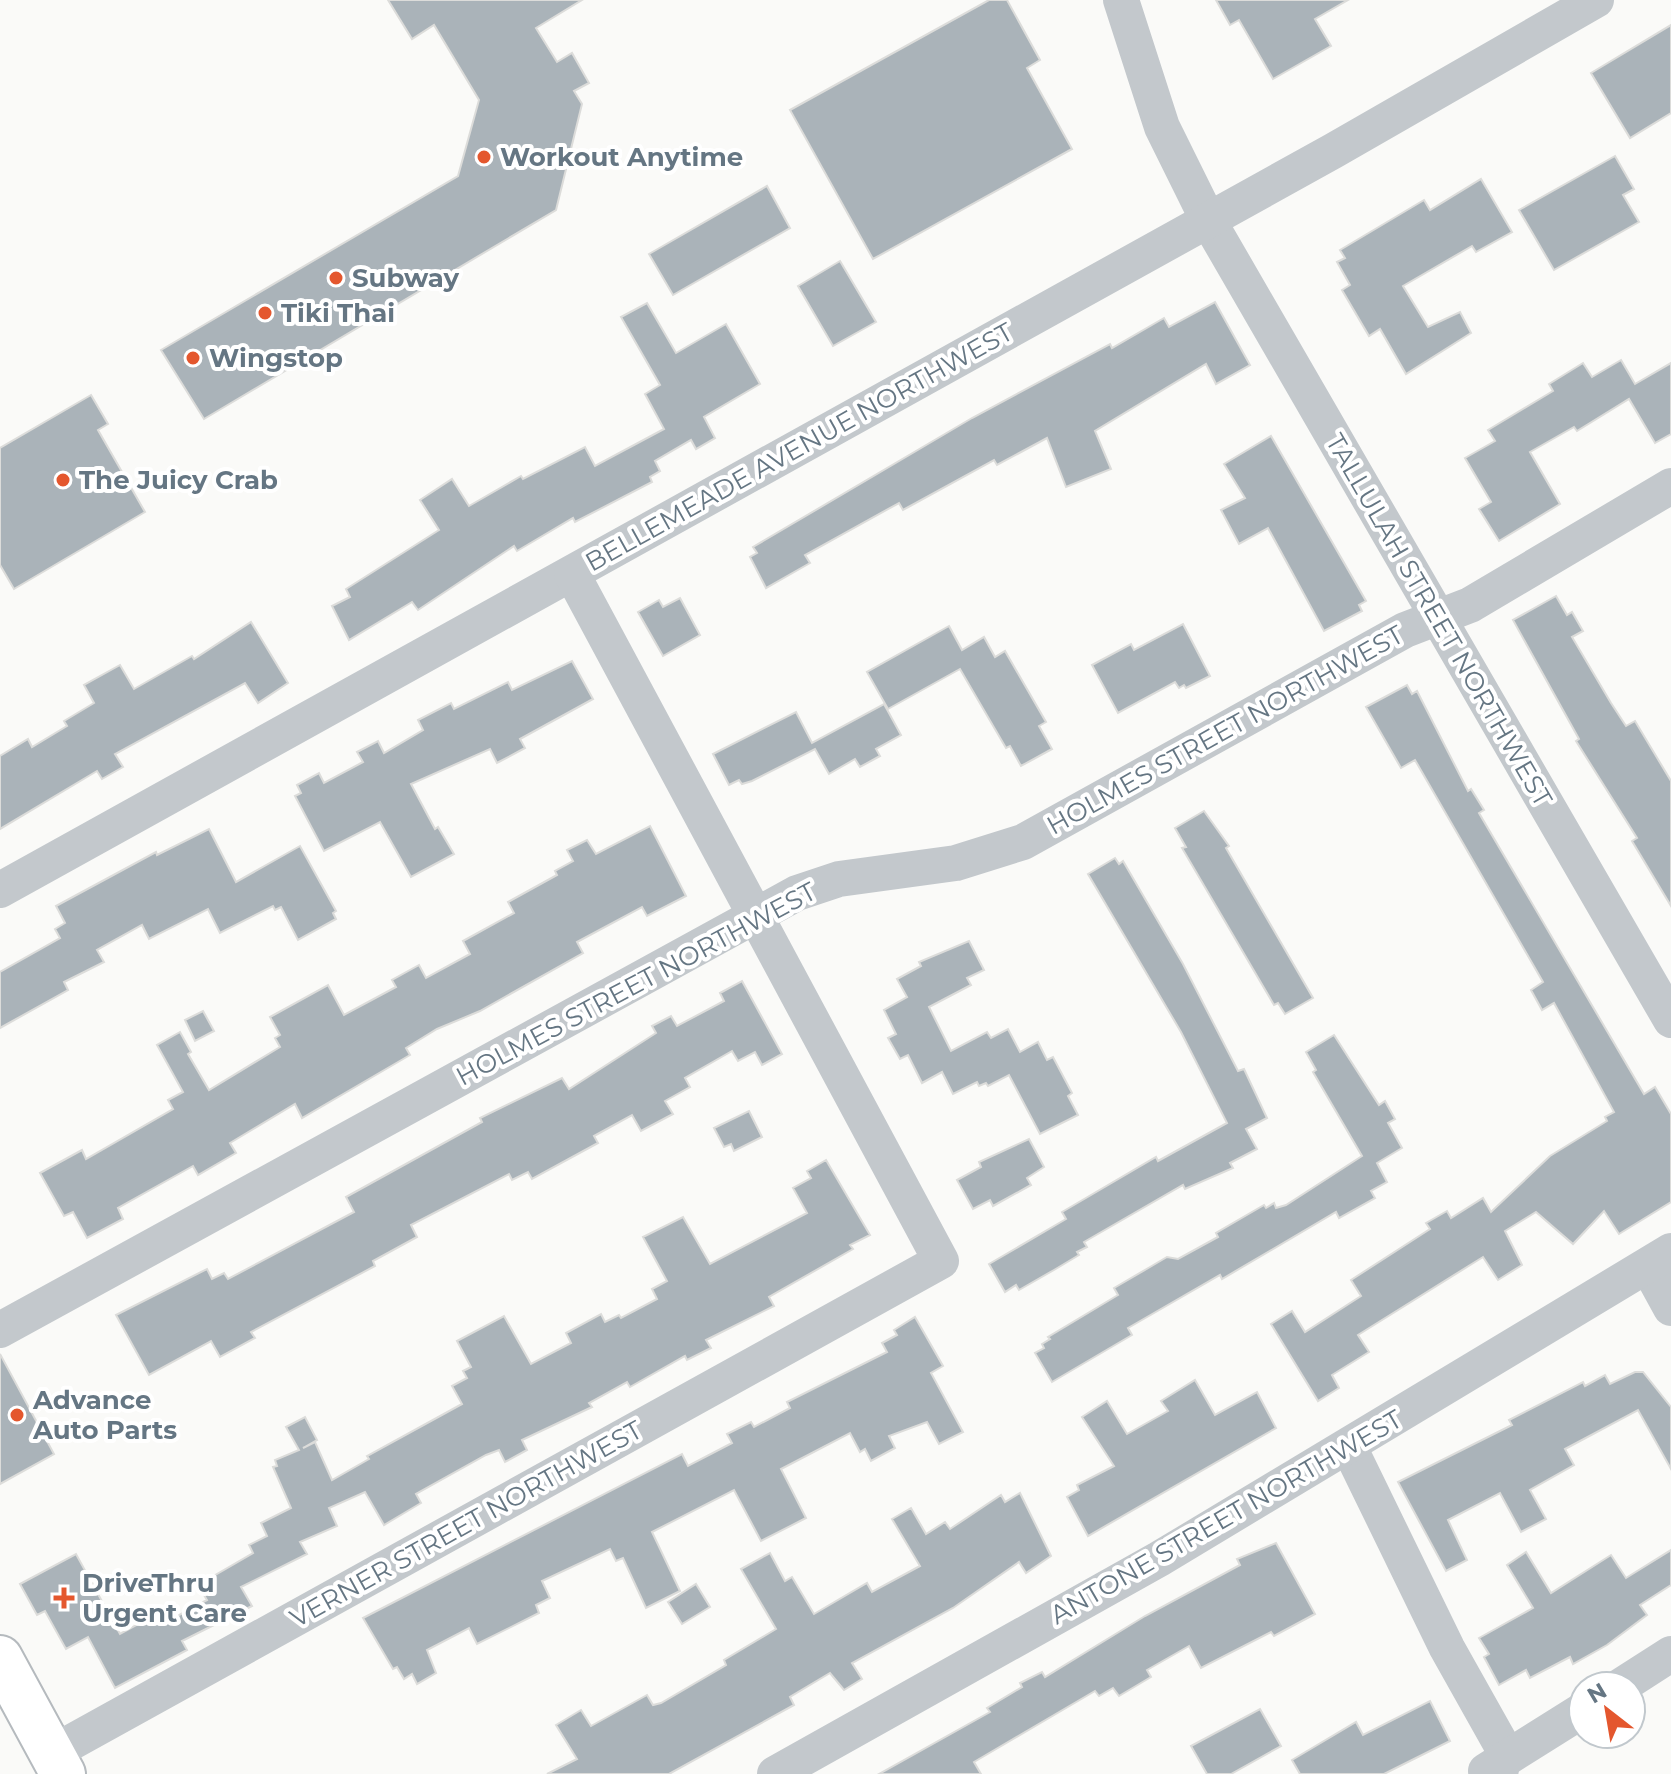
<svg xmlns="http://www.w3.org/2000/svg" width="1671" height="1774" font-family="Montserrat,sans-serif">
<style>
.building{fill:#aab3b9;stroke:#dcdcda;stroke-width:2}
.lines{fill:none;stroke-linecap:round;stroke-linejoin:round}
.major-casing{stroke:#b5babe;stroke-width:48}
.minor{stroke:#c3c8cc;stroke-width:36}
.major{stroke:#fff;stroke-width:44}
.poi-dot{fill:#e4572e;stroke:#fff;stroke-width:3}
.labels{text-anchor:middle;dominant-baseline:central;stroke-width:8;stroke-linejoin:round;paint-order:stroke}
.poi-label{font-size:26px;font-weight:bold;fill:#657683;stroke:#fff;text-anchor:start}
.street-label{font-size:26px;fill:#657683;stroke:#fff}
</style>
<rect width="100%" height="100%" fill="#fafaf8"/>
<g class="building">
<polygon points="388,0 582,0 536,28 557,62 572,53 589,83 574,91 582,104 556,210 204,419 161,350 458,176 479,100 434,25 412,39"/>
<polygon points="989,0 1007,0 1040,60 1027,68 1072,149 873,259 790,110"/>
<polygon points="1216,0 1348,0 1315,19 1331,46 1273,79 1239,20 1230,25"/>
<polygon points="1671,25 1671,113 1630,138 1591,73"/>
<polygon points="1615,156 1634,189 1623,195 1639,222 1554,270 1519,210"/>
<polygon points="1481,179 1512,232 1476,252 1472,246 1403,286 1428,327 1460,312 1471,333 1406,374 1380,329 1369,336 1342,290 1350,285 1337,262 1345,258 1340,250 1424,200 1430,210"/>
<polygon points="767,186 790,228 673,295 649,254"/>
<polygon points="840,261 876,322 833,346 798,286"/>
<polygon points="1215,302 1250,365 1216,384 1206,364 1095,431 1111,469 1066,487 1047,438 997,465 994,460 903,510 899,503 805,555 810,563 766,588 750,557 757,553 753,547 972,418 1110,344 1112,348 1164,318 1169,327"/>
<polygon points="647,303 676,353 726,324 760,384 704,417 715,438 696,449 691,440 655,461 660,471 650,477 652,482 575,522 573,518 517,551 514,546 418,610 412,602 349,640 332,606 350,597 346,589 439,530 420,500 452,479 469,506 521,476 523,479 585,447 595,466 664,429 645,394 660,385 621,317"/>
<polygon points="1621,360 1635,384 1671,363 1671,434 1655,443 1629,399 1577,431 1574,427 1530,452 1560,504 1499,541 1479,509 1491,502 1465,458 1495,441 1488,430 1553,391 1549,384 1583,363 1592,377"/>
<polygon points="91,395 108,424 98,430 145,512 14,589 0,565 0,448"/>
<polygon points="1271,436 1366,601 1359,605 1362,611 1324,631 1268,528 1239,544 1221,510 1245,498 1224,464"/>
<polygon points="1556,596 1567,615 1572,612 1583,631 1572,637 1611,703 1626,726 1635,721 1671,781 1671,906 1632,841 1637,838 1576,741 1579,739 1513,620"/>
<polygon points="680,598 700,635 663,656 638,612 659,600 663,607"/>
<polygon points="251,622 288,683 258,703 245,683 115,754 123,767 102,779 97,771 0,829 0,756 28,739 32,747 67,726 64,721 94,703 84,685 120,665 134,689 192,656 194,659"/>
<polygon points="1183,624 1210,676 1186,688 1184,685 1179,688 1175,682 1118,713 1092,665 1131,644 1134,650"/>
<polygon points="949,626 962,650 984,637 995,657 1005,651 1046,722 1039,726 1052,749 1021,766 1010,746 1006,748 960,669 888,709 867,672"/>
<polygon points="572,661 593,699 520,739 525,748 497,763 490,749 411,784 435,829 438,827 454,854 411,877 380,822 324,851 295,796 301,793 297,785 319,773 324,783 363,762 357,752 378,741 384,753 423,730 418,720 451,703 454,709 508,682 512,690"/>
<polygon points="1407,685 1412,694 1417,691 1468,791 1471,789 1484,810 1479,813 1644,1094 1655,1087 1671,1114 1671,1202 1619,1234 1604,1211 1573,1244 1536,1212 1505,1231 1522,1265 1498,1280 1483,1257 1358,1335 1369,1352 1332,1375 1339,1388 1318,1401 1271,1324 1292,1311 1305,1332 1361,1296 1351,1280 1430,1229 1426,1223 1447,1211 1451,1218 1483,1198 1491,1212 1550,1156 1607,1121 1605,1117 1614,1112 1554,1003 1542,1010 1531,990 1543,982 1415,760 1401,768 1366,707"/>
<polygon points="884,704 901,735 876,749 880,756 860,767 855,759 829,774 815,749 752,781 742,784 739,780 729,785 713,754 796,712 812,743"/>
<polygon points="1204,811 1229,846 1226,848 1313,998 1285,1014 1278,1003 1274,1005 1182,848 1186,847 1175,828"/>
<polygon points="650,826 686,896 647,916 642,907 577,942 583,953 480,1011 437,1029 406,1048 410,1055 302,1118 295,1104 230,1143 236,1153 198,1175 193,1166 118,1208 123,1219 87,1238 73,1212 64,1216 40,1173 82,1150 86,1159 173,1109 168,1100 183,1092 157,1045 180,1032 191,1052 188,1054 209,1090 280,1047 275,1038 280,1035 270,1017 328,985 344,1015 396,987 392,980 419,965 426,978 470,954 463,941 514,913 508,902 557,875 555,871 573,861 567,850 587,840 596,854"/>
<polygon points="209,829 236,882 300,846 336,911 333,913 336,919 298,940 281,907 275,910 273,906 220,933 208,909 149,939 142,925 97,950 104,962 64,982 68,990 0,1028 0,972 60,938 55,929 65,923 56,906 156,852 157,855"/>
<polygon points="1115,858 1119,864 1123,861 1183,964 1238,1071 1244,1069 1267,1118 1246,1129 1257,1149 1230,1163 1233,1168 1185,1189 1183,1185 1084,1242 1087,1247 1077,1252 1079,1255 1054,1270 1019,1290 1016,1285 1005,1292 989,1264 1066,1219 1062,1212 1156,1157 1158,1161 1227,1123 1181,1032 1088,874"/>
<polygon points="969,941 984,970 967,978 971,985 929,1007 951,1051 987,1032 991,1038 1008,1029 1020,1052 1038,1042 1047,1060 1053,1057 1072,1093 1068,1096 1078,1115 1040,1134 1009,1075 988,1086 986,1083 979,1086 977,1082 953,1094 942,1072 922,1083 908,1055 900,1059 888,1038 896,1034 884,1010 907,997 897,979 921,966 919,962"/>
<polygon points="742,981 782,1054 762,1065 755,1052 738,1061 732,1051 685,1078 690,1087 665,1101 673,1114 641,1131 632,1115 594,1136 598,1143 532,1179 528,1172 512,1180 509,1174 411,1225 417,1237 373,1261 375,1266 251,1332 255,1338 220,1357 211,1341 149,1375 116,1315 207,1269 212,1279 224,1273 228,1279 354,1212 346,1197 482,1122 480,1118 562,1078 569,1089 656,1033 652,1026 671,1016 677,1026 724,1001 720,993"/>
<polygon points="203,1011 214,1031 195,1041 185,1020"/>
<polygon points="1334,1035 1379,1105 1385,1101 1395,1119 1388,1123 1402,1148 1377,1163 1387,1182 1371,1191 1375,1198 1339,1218 1336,1212 1222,1279 1220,1275 1128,1328 1132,1335 1052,1382 1035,1353 1044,1348 1042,1344 1050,1339 1048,1337 1118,1295 1114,1288 1150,1267 1167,1257 1178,1259 1218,1237 1216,1233 1264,1205 1266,1208 1274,1203 1276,1208 1286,1205 1362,1156 1313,1072 1316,1070 1306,1052"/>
<polygon points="749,1111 762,1137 734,1151 731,1144 724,1147 714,1128"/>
<polygon points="1029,1139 1044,1167 1027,1178 1031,1185 993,1206 990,1200 973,1209 957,1180 981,1167 979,1162"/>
<polygon points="826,1160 870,1235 850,1245 853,1249 769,1297 774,1306 706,1340 711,1348 687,1360 685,1356 630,1387 627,1382 589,1403 592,1407 522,1440 527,1450 505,1462 499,1450 486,1455 416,1494 421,1503 384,1525 365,1492 329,1508 337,1526 300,1542 307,1554 241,1587 252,1606 182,1641 187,1650 115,1688 88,1637 66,1649 45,1611 37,1615 20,1584 76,1554 120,1634 164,1610 170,1620 207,1600 198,1585 253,1553 249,1545 267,1536 261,1523 291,1508 273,1467 277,1466 275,1460 299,1450 286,1427 305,1417 317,1440 303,1448 315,1442 332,1480 369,1459 367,1456 462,1404 452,1386 467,1378 463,1371 471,1367 457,1341 504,1316 531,1364 571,1343 566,1333 601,1314 605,1322 619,1315 621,1318 657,1299 652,1289 667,1281 643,1237 683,1217 710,1264 807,1213 793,1188 811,1178 807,1171"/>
<polygon points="915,1317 943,1366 931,1373 963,1432 939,1444 927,1422 889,1436 895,1448 871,1461 865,1449 860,1452 850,1433 781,1469 806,1518 761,1541 734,1490 652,1532 680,1591 646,1608 623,1558 616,1561 610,1549 542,1581 550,1598 536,1605 539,1613 477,1644 469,1628 427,1650 436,1673 417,1684 412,1674 404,1679 397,1667 393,1669 363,1618 682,1454 688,1466 732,1443 727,1434 751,1422 754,1427 790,1408 787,1402 887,1352 882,1343 897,1335 894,1330"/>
<polygon points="0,1354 54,1454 0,1484"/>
<polygon points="1635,1372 1643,1372 1671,1407 1671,1469 1638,1410 1565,1449 1574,1465 1530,1490 1546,1519 1521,1532 1500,1493 1448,1520 1467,1560 1446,1571 1398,1482 1512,1425 1509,1420 1583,1382 1585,1386 1605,1375 1610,1384"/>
<polygon points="1195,1380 1215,1415 1257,1392 1276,1428 1088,1536 1067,1497 1079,1490 1077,1485 1114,1466 1082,1417 1107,1401 1127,1434 1168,1411 1161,1401"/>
<polygon points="1020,1493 1051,1556 1026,1573 1019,1562 953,1608 852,1663 862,1679 844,1690 830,1673 790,1697 794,1705 669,1774 547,1774 577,1759 556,1725 581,1710 591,1726 647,1695 653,1705 661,1703 726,1665 724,1660 776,1629 741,1569 770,1553 785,1581 792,1577 814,1614 867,1583 872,1592 920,1566 892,1519 911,1508 926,1534 945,1522 950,1529 1001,1495 1005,1502"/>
<polygon points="1276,1543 1315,1614 1274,1636 1271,1632 1201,1668 1189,1646 1147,1670 1151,1677 1119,1696 1113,1688 1099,1696 1095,1691 974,1762 981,1774 879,1774 990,1712 987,1708 1022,1687 1020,1683 1042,1672 1045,1677 1145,1616 1240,1565 1237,1559"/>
<polygon points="1671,1550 1671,1585 1640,1605 1647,1615 1607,1645 1573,1664 1570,1657 1530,1678 1526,1670 1499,1685 1484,1657 1489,1654 1479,1638 1533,1608 1507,1565 1526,1552 1551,1593 1611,1555 1626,1578"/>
<polygon points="696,1584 710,1607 682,1624 668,1602"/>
<polygon points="1430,1701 1450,1741 1384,1774 1300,1774 1292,1760 1356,1722 1363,1735"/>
<polygon points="1260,1709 1281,1746 1231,1774 1207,1774 1191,1746"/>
</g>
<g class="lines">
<g class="major-casing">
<polyline id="major" points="0,1658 63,1774"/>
</g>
<g class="minor">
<polyline points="1121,0 1162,127 1208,220 1671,1020"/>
<polyline points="0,890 1333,151 1596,0"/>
<polyline points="1648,1266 1671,1308"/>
<polyline points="0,1330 797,893 839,879 956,863 1023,842 1405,630 1470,605 1671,486"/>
<polyline points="1349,1447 1447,1648 1502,1746 1504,1754 1500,1774"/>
<polyline points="1621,1686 1671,1654"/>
<polyline points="52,1753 941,1261 572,574"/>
<polyline points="1486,1771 1583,1710"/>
<polyline points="775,1774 1159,1559 1671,1251"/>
</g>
<use href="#major" class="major"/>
</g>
<g class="poi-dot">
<circle cx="484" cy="157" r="8"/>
<circle cx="336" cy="278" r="8"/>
<circle cx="265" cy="313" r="8"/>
<circle cx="193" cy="358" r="8"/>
<circle cx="63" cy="480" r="8"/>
<circle cx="17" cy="1415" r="8"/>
<path d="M60 1586h8v8h8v8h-8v8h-8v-8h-8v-8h8z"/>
</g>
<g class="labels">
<g class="poi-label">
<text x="500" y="157">Workout Anytime</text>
<text x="352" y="278">Subway</text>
<text x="281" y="313">Tiki Thai</text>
<text x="209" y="358">Wingstop</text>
<text x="79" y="480">The Juicy Crab</text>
<text x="33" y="1400">Advance<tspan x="33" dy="30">Auto Parts</tspan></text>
<text x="82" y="1583">DriveThru<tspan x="82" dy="30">Urgent Care</tspan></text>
</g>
<g class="street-label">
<text transform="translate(799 447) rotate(-29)">BELLEMEADE AVENUE NORTHWEST</text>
<text transform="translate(1439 620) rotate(60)">TALLULAH STREET NORTHWEST</text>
<text transform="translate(1225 730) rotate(-29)">HOLMES STREET NORTHWEST</text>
<text transform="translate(636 984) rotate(-28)">HOLMES STREET NORTHWEST</text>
<text transform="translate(1226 1517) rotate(-30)">ANTONE STREET NORTHWEST</text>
<text transform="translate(466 1524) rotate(-29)">VERNER STREET NORTHWEST</text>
</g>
</g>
<g transform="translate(1607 1710) rotate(329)"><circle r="38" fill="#ffffff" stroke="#c1c8cd" stroke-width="2"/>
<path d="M0-6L14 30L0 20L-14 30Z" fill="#e4572e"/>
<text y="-12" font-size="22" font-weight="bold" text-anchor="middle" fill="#657683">N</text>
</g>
</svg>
